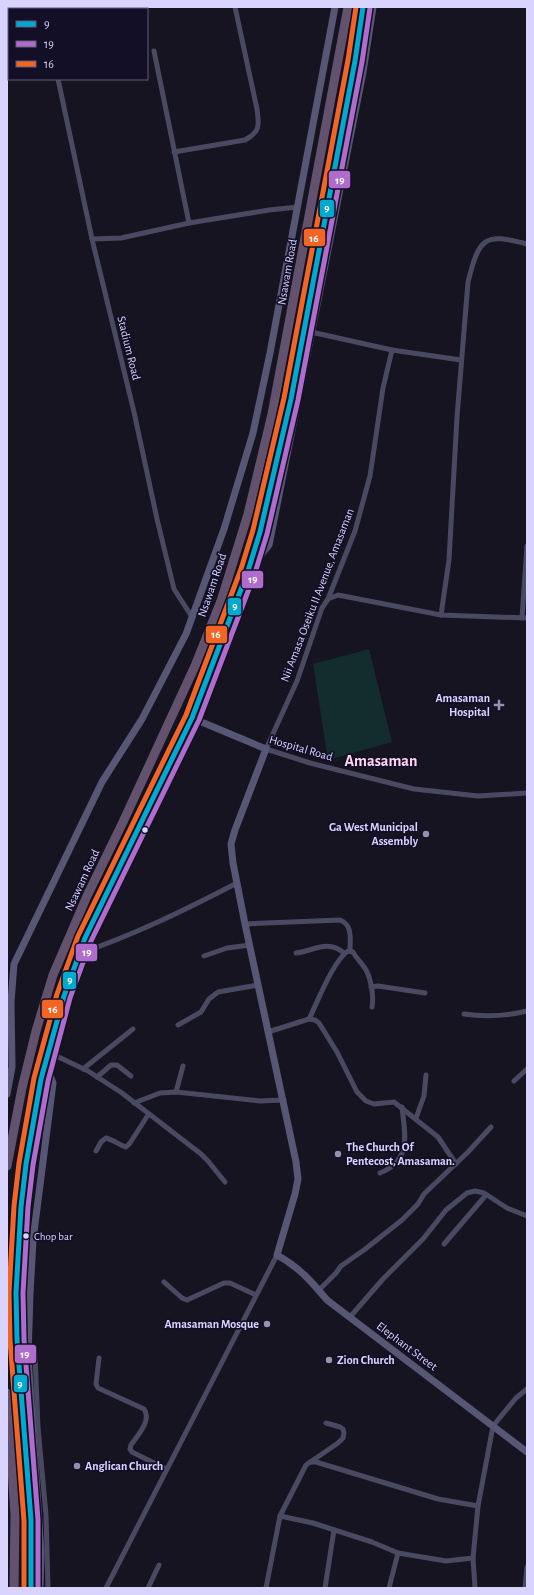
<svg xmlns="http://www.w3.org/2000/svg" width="534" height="1595" font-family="'Alegreya Sans',sans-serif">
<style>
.green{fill:#132c2d}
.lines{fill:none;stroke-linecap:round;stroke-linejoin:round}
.minor{stroke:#4a4962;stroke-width:5}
.secondary{stroke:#575674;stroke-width:7}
.trunk{stroke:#62526e;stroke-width:9}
.bus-1-casing{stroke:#130f26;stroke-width:8}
.bus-2-casing{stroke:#130f26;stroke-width:8}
.bus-3-casing{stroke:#130f26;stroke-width:8}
.bus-1{stroke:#00a9ce;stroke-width:5}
.bus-2{stroke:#b06ccc;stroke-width:5}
.bus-3{stroke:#f26522;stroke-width:5}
.poi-dot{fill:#9591b1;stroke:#130f26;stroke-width:1.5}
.bus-dot{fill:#d9d4ff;stroke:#130f26;stroke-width:1.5}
.labels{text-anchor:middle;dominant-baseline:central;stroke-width:3.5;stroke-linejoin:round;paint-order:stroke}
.bus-label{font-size:11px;fill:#d9d4ff;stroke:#130f26;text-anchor:start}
.street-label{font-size:12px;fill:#d9d4ff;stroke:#130f26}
.poi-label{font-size:12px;font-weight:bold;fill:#d9d4ff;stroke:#130f26;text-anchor:end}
.district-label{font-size:16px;font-weight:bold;fill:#ffd6f0;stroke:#130f26}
.line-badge{stroke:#130f26;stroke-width:1.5}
.badge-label{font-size:11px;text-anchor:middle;font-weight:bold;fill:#fff}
</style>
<rect width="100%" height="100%" fill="#161421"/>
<polygon class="green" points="369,649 392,742 328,760 313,664"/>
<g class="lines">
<g class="minor">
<polyline points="42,7 42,9"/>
<polyline points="154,51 189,223"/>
<polyline points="7,53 9,52"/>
<polyline points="58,79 92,239 134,412 157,519 174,589 192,617"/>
<path d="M174 152 245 140C261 131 259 125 257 109L235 7"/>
<polyline points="92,239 121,238 189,223 269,210 298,207"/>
<polyline points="311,332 392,350 461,360"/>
<polyline points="392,350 383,388 370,476 355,531 328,599 322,608 297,681 266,749 310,763 414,789 478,796 527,793"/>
<polyline points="328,599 338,595 441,615 527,618"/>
<path d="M441 615 449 560 457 417 468 282C479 239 483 232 527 244"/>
<polyline points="522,618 527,546"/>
<path d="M245 924 340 920C353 925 350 939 350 950"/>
<path d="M296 953C314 951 327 939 344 953"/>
<path d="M78 954C134 935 185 910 237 883"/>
<polyline points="204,956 227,948 250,945"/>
<polyline points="371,987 378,986 425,993"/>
<path d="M464 1014C485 1017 506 1016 527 1011"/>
<path d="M309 1019C318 1001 333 961 348 951L353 952C356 958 362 963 366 970 371 979 374 996 372 1007"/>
<polyline points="178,1025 201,1012 209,999 218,992 258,985"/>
<polyline points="268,1032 309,1019 315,1020 319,1023 337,1052 357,1092 366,1101 374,1104 394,1102 438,1137 456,1164"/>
<polyline points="48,1052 88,1071 122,1093 201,1154 208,1161 225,1182"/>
<polyline points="83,1069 133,1029"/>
<polyline points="97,1077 111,1065 117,1065 131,1076"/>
<polyline points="514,1081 527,1069"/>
<polyline points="176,1092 183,1066"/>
<polyline points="134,1103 160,1093 176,1092 260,1101 284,1100"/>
<polyline points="416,1118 424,1096 426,1075"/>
<path d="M96 1151 101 1142 106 1138C114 1140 119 1145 126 1147L130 1143 148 1115"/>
<path d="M380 1173C412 1160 405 1135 402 1107"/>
<polyline points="444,1244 486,1195"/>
<polyline points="164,1282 182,1298 187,1300 224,1283 230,1283 256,1295"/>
<polyline points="319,1290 336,1273 341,1266 364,1250 402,1220 418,1204 424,1194 468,1152 491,1127"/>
<polyline points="350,1317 383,1279 423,1239 446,1210 467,1193 475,1191 484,1193 507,1208 527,1216"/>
<polyline points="29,1343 35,1354 38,1427 46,1515 48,1588"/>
<path d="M99 1358 96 1384 98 1388 144 1409C152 1420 138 1435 131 1445L130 1449 132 1452 166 1469"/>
<polyline points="310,1462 316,1462 438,1499 478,1506"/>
<polyline points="280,1516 313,1523 372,1542 398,1553 446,1561 473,1558"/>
<polyline points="106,1588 277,1255"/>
<polyline points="148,1588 159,1565"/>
<polyline points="266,1588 280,1516 306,1465 338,1443 343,1438 344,1433 343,1429 340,1427 326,1423"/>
<polyline points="325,1588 334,1530"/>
<polyline points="389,1588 398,1553"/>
<polyline points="475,1588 473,1558 478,1506 493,1426 516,1398 527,1389"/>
<polyline points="525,1588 527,1567"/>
</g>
<g class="secondary">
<polyline points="250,568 269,545 326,260 363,72 373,7"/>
<path d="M192 718 266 749 235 830 231 844 233 863 245 924 296 1162 298 1179 295 1194 277 1255C299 1267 311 1281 327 1300L527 1452"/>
<polyline points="7,1094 12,1067 11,1002 14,964 102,782 142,719 186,634 224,529 253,433 270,353 335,7"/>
<polyline points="40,1588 41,1554 28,1356 30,1294 33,1240 53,1083 45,1063"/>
</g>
<g class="trunk">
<polyline points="7,1166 22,1088 36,1031 53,975 87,896 123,822 195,666 221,601 248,514 272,414 348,7"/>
<polyline points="7,1393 15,1515 14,1588"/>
<path d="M31 1588C31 1562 32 1536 30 1511 28 1479 25 1447 23 1416 20 1375 15 1334 16 1293 19 1177 37 1064 78 955 95 910 120 868 141 824 158 789 173 752 192 718L248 571 260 532 291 399 355 61 363 7"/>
</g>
<g class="bus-1-casing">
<polyline id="bus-1" points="31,1588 31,1520 17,1339 16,1293 21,1207 26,1164 41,1079 64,996 85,938 192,718 248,571 260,532 291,399 355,61 363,7"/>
</g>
<g class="bus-2-casing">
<polyline id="bus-2" points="38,1588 38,1520 24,1339 23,1293 28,1207 33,1165 48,1081 70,998 91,941 199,720 255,573 267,534 298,400 362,62 370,8"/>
</g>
<g class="bus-3-casing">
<polyline id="bus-3" points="24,1588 24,1521 10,1340 9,1293 14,1206 19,1163 34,1078 57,994 78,936 186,715 241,569 253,530 284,398 348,60 356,7"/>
</g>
<use href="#bus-1" class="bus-1"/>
<use href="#bus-2" class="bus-2"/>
<use href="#bus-3" class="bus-3"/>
</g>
<g class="poi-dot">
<path d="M497 699h4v4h4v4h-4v4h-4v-4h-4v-4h4z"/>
<circle cx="426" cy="834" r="4"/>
<circle cx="338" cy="1154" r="4"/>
<circle cx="267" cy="1324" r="4"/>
<circle cx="329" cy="1360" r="4"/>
<circle cx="77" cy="1466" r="4"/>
</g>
<g class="bus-dot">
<circle cx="145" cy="830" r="3.5"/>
<circle cx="26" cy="1236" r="3.5"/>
</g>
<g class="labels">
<g class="bus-label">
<text x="34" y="1236">Chop bar</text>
</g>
<g class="street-label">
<text transform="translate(287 272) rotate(-80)">Nsawam Road</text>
<text transform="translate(129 348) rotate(76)">Stadium Road</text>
<text transform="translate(212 585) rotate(-71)">Nsawam Road</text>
<text transform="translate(317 595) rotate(-69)">Nii Amasa Oseiku II Avenue, Amasaman</text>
<text transform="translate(301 748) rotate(16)">Hospital Road</text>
<text transform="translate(82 880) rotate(-65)">Nsawam Road</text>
<text transform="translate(407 1346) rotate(37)">Elephant Street</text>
</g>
<g class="poi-label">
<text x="490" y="698">Amasaman<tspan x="490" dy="14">Hospital</tspan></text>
<text x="418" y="827">Ga West Municipal<tspan x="418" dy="14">Assembly</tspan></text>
<text x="346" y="1147" text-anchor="start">The Church Of<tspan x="346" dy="14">Pentecost, Amasaman.</tspan></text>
<text x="259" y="1324">Amasaman Mosque</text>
<text x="337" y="1360" text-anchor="start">Zion Church</text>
<text x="85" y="1466" text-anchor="start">Anglican Church</text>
</g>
<g class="district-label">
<text x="381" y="761">Amasaman</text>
</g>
</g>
<g class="line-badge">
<rect x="328" y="170" width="23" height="19" rx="4" fill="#b06ccc"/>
<rect x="319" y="199" width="16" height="19" rx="4" fill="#00a9ce"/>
<rect x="303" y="228" width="23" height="19" rx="4" fill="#f26522"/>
<rect x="241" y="570" width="23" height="19" rx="4" fill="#b06ccc"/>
<rect x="227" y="597" width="15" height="19" rx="4" fill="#00a9ce"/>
<rect x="205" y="625" width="23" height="19" rx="4" fill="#f26522"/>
<rect x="75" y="943" width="23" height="19" rx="4" fill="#b06ccc"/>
<rect x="62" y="971" width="15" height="19" rx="4" fill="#00a9ce"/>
<rect x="41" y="999" width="23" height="20" rx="4" fill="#f26522"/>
<rect x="14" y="1344" width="23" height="20" rx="4" fill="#b06ccc"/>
<rect x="13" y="1374" width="15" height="19" rx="4" fill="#00a9ce"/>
</g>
<g class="badge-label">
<text x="340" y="184">19</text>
<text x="327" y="212">9</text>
<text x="314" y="242">16</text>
<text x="253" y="583">19</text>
<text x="235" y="610">9</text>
<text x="216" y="638">16</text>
<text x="87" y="956">19</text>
<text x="70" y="984">9</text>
<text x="53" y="1013">16</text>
<text x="25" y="1358">19</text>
<text x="20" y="1388">9</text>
</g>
<rect width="534" height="1595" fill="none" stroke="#d9d4ff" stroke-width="16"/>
<rect x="8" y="8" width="140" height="72" fill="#130f26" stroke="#625e7d"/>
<rect x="16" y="21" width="20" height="6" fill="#00a9ce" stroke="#625e7d"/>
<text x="44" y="28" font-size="12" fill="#d9d4ff">9</text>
<rect x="16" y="41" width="20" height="6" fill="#b06ccc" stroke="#625e7d"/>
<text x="44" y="48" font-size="12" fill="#d9d4ff">19</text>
<rect x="16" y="61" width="20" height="6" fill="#f26522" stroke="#625e7d"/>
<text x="44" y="68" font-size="12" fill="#d9d4ff">16</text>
</svg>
